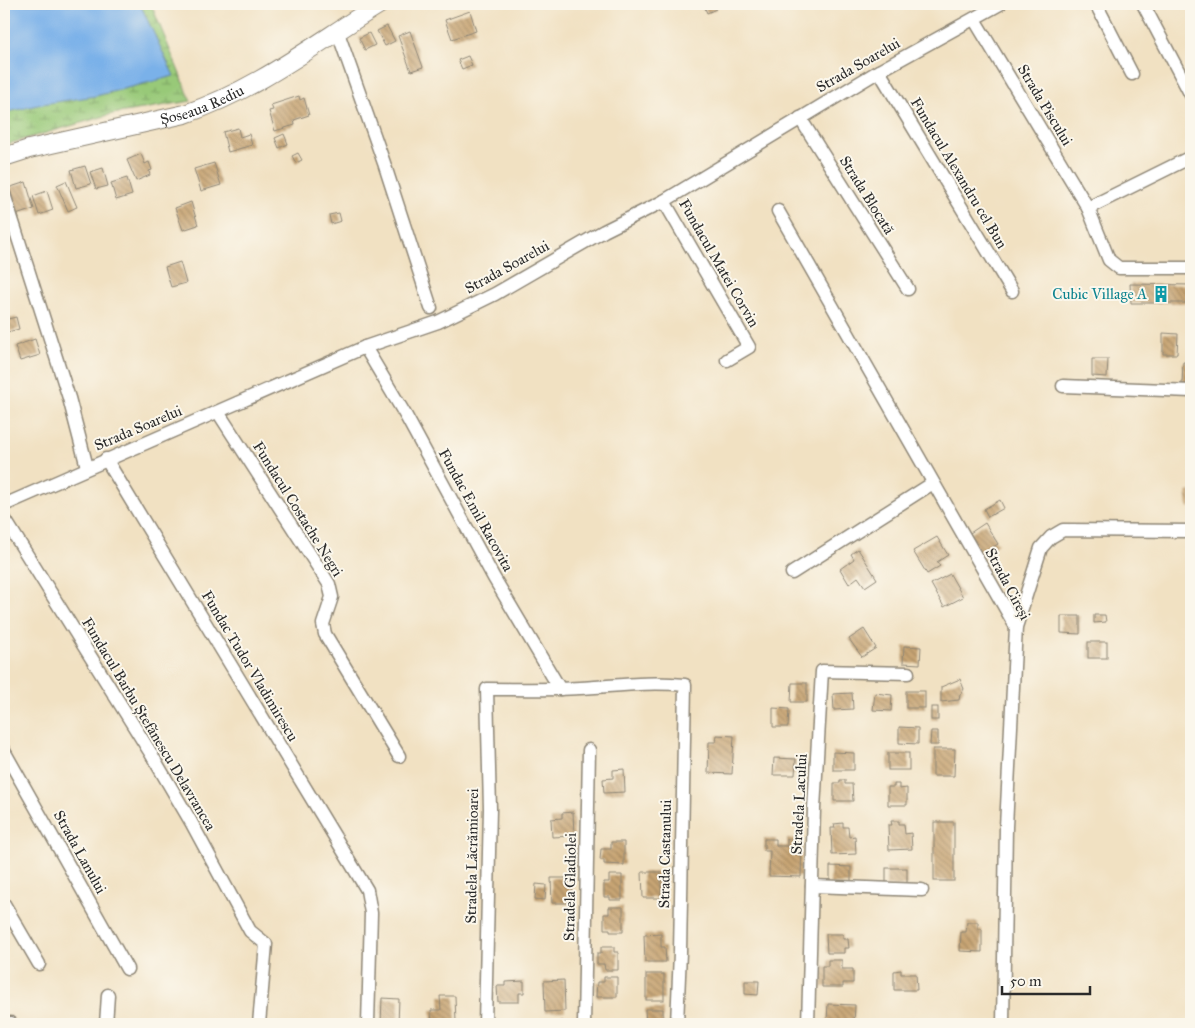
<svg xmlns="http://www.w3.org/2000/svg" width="1195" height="1028" font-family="'IM FELL Great Primer',serif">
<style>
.wetland{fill:url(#wetland-marsh);stroke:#627a52}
.water{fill:#7ab1e9;stroke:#526e8a}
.building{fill:url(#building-back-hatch)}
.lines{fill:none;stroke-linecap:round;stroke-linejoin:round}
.minor-casing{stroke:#8e8676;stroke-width:15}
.secondary-casing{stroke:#8e8676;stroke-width:20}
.minor{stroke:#fff;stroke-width:12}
.secondary{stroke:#fff;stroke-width:18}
.labels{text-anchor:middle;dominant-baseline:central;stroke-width:4;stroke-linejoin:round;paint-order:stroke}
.street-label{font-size:15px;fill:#2b2b2b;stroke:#fbf7ec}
.culture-label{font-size:15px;fill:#0d838f;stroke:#fbf7ec;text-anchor:end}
</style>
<defs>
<pattern id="wetland-marsh" width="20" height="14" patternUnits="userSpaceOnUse" patternTransform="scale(1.25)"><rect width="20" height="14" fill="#98c978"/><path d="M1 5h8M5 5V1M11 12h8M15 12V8" fill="none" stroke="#7ca363"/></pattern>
<pattern id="building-back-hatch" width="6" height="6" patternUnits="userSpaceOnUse" patternTransform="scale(1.25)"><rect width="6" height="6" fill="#c8a574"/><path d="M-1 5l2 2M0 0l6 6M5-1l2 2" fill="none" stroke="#a3875f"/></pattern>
</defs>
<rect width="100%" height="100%" fill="#fbf7ec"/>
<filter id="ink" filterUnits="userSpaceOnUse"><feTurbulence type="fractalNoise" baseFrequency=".02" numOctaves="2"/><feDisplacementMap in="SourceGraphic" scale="10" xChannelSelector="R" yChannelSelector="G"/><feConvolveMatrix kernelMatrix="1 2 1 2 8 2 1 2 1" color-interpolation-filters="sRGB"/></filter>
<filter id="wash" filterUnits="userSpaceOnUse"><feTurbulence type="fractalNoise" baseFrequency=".0096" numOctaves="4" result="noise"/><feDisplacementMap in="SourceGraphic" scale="20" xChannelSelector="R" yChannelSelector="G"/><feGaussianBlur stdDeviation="1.12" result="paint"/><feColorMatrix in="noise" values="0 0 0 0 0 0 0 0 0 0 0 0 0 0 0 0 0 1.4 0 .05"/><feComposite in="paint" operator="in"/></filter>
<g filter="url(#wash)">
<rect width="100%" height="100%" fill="#f1e1c2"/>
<polygon class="wetland" points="4,4 151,4 191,101 112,114 4,145"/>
<polygon class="water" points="4,4 140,4 174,76 96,96 42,104 4,113"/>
<g id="blocks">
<g class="building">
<polygon points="703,4 713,4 716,9 707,13"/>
<polygon points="470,11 476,31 452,39 445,20"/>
<polygon points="387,26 395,41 385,46 377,31"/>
<polygon points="410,31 423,67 411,71 398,36"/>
<polygon points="369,33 375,45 365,50 359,38"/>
<polygon points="468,56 472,65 462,69 458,60"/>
<polygon points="299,96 300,100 304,98 309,115 294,120 295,125 275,131 269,111 273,110 271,105"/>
<polygon points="238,128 240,137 249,134 252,145 228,152 223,132"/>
<polygon points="284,134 288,144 279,148 275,138"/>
<polygon points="298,153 302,160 296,163 292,156"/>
<polygon points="141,154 145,164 149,162 152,170 149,171 150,175 136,181 127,160"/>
<polygon points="214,163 221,185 201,191 194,169"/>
<polygon points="85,166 91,184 76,188 71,170"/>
<polygon points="103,168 108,186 96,189 90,172"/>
<polygon points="127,178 132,195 116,200 111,183"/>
<polygon points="66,181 77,207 68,211 57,185"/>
<polygon points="26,182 34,209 16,215 8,188"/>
<polygon points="47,191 53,210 39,215 33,196"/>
<polygon points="191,202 198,225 183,230 175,208"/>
<polygon points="339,213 341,221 331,224 329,215"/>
<polygon points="180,262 186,283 171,287 165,267"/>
<polygon points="1130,284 1191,285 1191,303 1131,303"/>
<polygon points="16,317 19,329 4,333 4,320"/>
<polygon points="1163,333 1178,334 1177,354 1163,354"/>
<polygon points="35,339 40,355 20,361 15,346"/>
<polygon points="1092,359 1108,359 1107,377 1092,376"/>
<polygon points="1183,362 1191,363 1191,384 1182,384"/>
<polygon points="1191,491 1191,507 1188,508 1186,492"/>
<polygon points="1000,500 1004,508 988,517 984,509"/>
<polygon points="985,523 998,544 980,555 967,535"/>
<polygon points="937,537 948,555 937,562 940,566 927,574 913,551"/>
<polygon points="858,549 877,579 865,587 858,577 849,584 840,569 854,559 851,554"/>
<polygon points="950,574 963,597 944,607 931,584"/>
<polygon points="1094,615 1105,615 1106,622 1094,623"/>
<polygon points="1061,616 1080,616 1080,634 1061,633"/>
<polygon points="864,629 876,648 862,657 849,639"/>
<rect x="1088" y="642" width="19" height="16"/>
<polygon points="904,646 921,647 920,664 903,663"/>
<polygon points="960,679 964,689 960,695 959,700 941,702 941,687"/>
<polygon points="792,683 807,683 807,702 791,702"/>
<rect x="906" y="691" width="19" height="17"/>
<polygon points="852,693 853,709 834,710 833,694"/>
<polygon points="875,693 892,695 891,711 873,710"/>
<rect x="931" y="707" width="7" height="13"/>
<polygon points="773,708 789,709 788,727 773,727"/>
<polygon points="899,727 918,728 918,744 899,743"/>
<polygon points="931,731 938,731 938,745 930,745"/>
<polygon points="717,735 734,736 732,774 708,773 709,742 716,742"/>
<polygon points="933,749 955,749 954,776 933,776"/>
<polygon points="833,752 854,753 854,770 833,770"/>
<rect x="888" y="753" width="21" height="17"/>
<polygon points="774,758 796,759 795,775 773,775"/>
<polygon points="624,769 625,792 604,793 603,779 613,778 613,770"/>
<polygon points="840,780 845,780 845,784 852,784 853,801 834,801 834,783 840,783"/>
<polygon points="894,784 899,784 899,789 907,788 907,805 888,805 888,787 894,787"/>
<polygon points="573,812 574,836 552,837 551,819 562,818 562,813"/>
<polygon points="891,821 899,821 899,824 904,824 905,834 911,833 912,849 889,850 888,825 892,825"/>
<rect x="934" y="822" width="20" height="59"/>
<polygon points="843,823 843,827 848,827 849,837 855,836 856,854 832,855 831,828 835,828 834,824"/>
<polygon points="764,839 776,839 776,846 787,846 787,839 802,839 801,877 769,876 770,851 764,851"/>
<polygon points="611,842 624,842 624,865 604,864 604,860 600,860 601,849 611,849"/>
<polygon points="830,866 851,867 851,884 830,884"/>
<rect x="886" y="868" width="21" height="18"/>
<polygon points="642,872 661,872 661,898 643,898"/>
<polygon points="609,875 622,875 622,900 610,900 610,897 604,897 604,882 609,882"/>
<polygon points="551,878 572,878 572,903 552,903"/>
<polygon points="536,884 546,885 545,900 535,899"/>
<polygon points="609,907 623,907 623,932 610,932 610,929 604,929 604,914 609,914"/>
<polygon points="967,922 978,922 978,929 982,929 982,952 960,951 961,932 966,932"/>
<polygon points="661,934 661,947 665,947 666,962 645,962 644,935"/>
<polygon points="826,934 843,934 843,939 848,939 849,948 844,948 844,953 827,953"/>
<polygon points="601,947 614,947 614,952 618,952 618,970 605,970 604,964 597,964 597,953 601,953"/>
<polygon points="828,960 842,960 842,969 853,969 853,983 843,983 843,987 822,987 822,966 828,966"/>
<polygon points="901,970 901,974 916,974 917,990 894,990 894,971"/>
<rect x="646" y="974" width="18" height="26"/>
<polygon points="604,977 617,977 617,997 596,997 597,982 604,982"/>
<polygon points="564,980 565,1011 545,1012 544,981"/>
<polygon points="524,981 524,993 519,993 519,1002 498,1002 497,986 505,986 505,982"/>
<polygon points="745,981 759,981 758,995 745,994"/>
<polygon points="440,996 455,996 456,1023 432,1024 431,1010 441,1010"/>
<polygon points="382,998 399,999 398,1024 381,1024"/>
<polygon points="828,1004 855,1005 854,1023 827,1021"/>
<polygon points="645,1009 663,1009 663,1024 646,1024"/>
<rect x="491" y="1021" width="20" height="3"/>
<polygon points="563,1021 563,1024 544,1024 544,1023"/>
</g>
</g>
</g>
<g filter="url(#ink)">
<use href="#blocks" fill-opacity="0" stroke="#8e8676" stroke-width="1"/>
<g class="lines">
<g class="minor-casing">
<g id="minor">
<polyline points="1096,4 1132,74"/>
<polyline points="1143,4 1191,95"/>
<polyline points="974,19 1088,208"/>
<polyline points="337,30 384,163 431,308"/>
<polyline points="879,71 1012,291"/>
<polyline points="800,118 908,289"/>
<polyline points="1191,157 1088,208 1109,260 1119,268 1191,268"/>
<polyline points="4,194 69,398 87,467"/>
<polyline points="664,201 749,347 727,360"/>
<polyline points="778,211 1016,627 1006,827 1003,1024"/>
<polyline points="365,347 406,416 494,578 560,689"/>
<polyline points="1063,386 1191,391"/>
<polyline points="218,412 329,584 332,597 323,624 325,634 399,756"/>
<polyline points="106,459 367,890 371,913 368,1024"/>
<polyline points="4,505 365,347 438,322 495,294 604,231 664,201 879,71 1000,4"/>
<polyline points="4,518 150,752 191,822 250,931 266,944 259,1024"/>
<polyline points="792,573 933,483"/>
<polyline points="1016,627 1041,548 1051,537 1063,530 1191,531"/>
<polyline points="4,751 127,969"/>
<polyline points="812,886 922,890"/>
<polyline points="4,904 39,964"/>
<polyline points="10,1024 11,1023"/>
<polyline points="106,1024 108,995"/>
<path d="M485 1024 490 809 487 689C518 689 549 690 580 688 616 686 649 681 685 685L680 952 677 1024"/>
<polyline points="584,1024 589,750"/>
<polyline points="808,1024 814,809 822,671 908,673"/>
</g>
</g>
<g class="secondary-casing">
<g id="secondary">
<path id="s1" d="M4 157 29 149 185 114C257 90 316 43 380 4"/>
</g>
</g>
<use href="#minor" class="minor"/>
<use href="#secondary" class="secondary"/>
</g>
</g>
<defs>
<g id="building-bare" transform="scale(1.35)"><path d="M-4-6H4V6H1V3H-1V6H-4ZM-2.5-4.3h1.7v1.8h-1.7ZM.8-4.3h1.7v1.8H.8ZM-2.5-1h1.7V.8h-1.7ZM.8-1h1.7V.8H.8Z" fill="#0f9aa8" stroke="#fbf7ec" stroke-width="2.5" paint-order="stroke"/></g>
</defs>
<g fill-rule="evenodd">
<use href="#building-bare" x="1161" y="294"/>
</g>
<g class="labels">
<g class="street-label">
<text transform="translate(858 65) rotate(-30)">Strada Soarelui</text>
<text stroke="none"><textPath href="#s1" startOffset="205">Șoseaua Rediu</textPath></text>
<text transform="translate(1045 105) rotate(59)">Strada Piscului</text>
<text transform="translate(959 173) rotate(59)">Fundacul Alexandru cel Bun</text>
<text transform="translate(867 195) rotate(58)">Strada Blocată</text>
<text transform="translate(719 263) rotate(60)">Fundacul Matei Corvin</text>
<text transform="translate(507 267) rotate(-29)">Strada Soarelui</text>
<text transform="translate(138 428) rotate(-23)">Strada Soarelui</text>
<text transform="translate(298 509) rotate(58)">Fundacul Costache Negri</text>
<text transform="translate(476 510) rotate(61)">Fundac Emil Racovita</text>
<text transform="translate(1008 584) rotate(62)">Strada Cireși</text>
<text transform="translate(250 666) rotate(59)">Fundac Tudor Vladimirescu</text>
<text transform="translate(149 724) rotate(59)">Fundacul Barbu Ștefănescu Delavrancea</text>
<text transform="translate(799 804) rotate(-87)">Stradela Lacului</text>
<text transform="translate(80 852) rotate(61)">Strada Lanului</text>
<text transform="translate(665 854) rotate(-89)">Strada Castanului</text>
<text transform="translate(472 856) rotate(-89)">Stradela Lăcrămioarei</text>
<text transform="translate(570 887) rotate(-89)">Stradela Gladiolei</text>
</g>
<g class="culture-label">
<text x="1147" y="294">Cubic Village A</text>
</g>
</g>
<rect width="1195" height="1028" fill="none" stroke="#fbf7ec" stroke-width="20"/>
<path d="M1002 986v8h88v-8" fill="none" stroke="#2b2b2b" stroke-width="2.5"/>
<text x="1010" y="986" font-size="15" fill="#2b2b2b" stroke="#fbf7ec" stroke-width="4" paint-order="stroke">50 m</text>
</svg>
